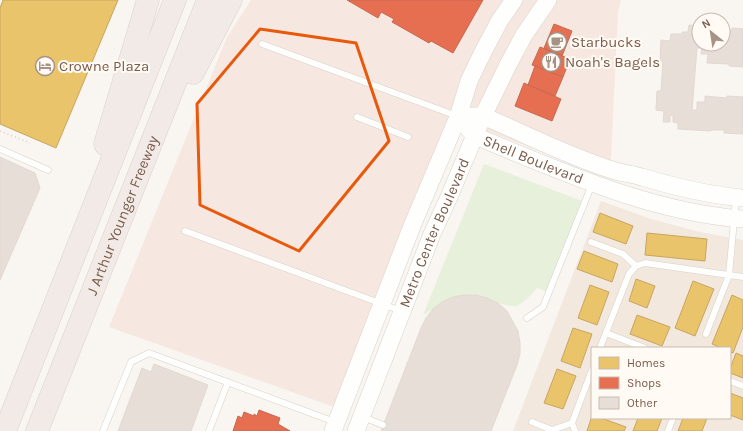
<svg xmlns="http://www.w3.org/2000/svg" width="743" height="431" font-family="Karla,sans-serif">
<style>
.residential{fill:#f2e8de;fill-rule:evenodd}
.commercial{fill:#f6e8e1}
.green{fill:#e7f0db}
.homes{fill:#e9c46a;stroke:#c8a561}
.shops{fill:#e76f51;stroke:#c66950}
.building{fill:#e6ded7;stroke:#e2d8d2}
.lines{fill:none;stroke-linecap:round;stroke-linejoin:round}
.lane-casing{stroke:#d7d1cb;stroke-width:7}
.secondary-casing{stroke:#d9d2cb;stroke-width:18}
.highway-casing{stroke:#dad1cc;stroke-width:23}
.path{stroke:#dcd5d0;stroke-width:2;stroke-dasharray:1 3;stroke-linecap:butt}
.lane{stroke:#fefefd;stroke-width:6}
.secondary{stroke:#fefefd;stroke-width:17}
.highway{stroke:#f2eae7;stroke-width:22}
.marked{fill:none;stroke:#e8590c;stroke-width:3;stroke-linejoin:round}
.labels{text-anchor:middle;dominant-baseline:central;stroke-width:4;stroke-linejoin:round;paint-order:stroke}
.poi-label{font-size:15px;fill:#7a5c4d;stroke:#fffaf3;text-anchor:start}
.street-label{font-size:15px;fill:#7a5c4d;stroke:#fffaf3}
</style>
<rect width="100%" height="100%" fill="#f9f5f0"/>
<path class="residential" d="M601 201 651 219 700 232 743 240V431H513ZM592 348H730V418H592Z"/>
<polygon class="commercial" points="251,0 621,0 618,12 610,178 453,118 337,408 109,327 227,37"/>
<polygon class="green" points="484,164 582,201 547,292 537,288 532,294 523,302 517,306 510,306 498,303 433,309 423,315"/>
<g class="homes">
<polygon points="3,0 118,0 56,148 0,124 0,8"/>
<polygon points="600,213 633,226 626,244 593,232"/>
<polygon points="647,233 707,239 705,261 645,255"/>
<polygon points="584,251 618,264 612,282 577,269"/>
<polygon points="636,279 655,286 647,308 629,301"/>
<polygon points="693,281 714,289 695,336 675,328"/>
<polygon points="590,285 609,292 597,325 578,318"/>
<polygon points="732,295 743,300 743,327 733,353 730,352 730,348 721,348 712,344"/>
<polygon points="637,315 670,327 662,346 630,334"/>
<polygon points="573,328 592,334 580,368 561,361"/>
<polygon points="736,353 743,356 743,378 730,373 730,369"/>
<polygon points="557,369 576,376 563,409 544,403"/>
<polygon points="730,393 743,398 743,420 730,415"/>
<polygon points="592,416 592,418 601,418 626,427 624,431 587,431"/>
<polygon points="638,418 662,418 657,431 633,431"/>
<polygon points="683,418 707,418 702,431 678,431"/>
</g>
<g class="shops">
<polygon points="347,0 483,0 453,53 431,41 429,43 392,22 394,19 381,12 378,18"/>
<polygon points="554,24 572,31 562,56 544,48"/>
<polygon points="540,47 570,59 563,77 532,65"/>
<polygon points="535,66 563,77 555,96 528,85"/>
<polygon points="524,83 561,99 552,121 515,106"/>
<polygon points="259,410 280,418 278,424 290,431 233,431 238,416 242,418 244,412 254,416 254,414 257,416"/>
</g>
<g class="building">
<polygon points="689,25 699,26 699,44 723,44 723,30 732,30 732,28 743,29 743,67 729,66 729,64 707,63 708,54 701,54 702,48 697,48 692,110 697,110 697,102 705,102 705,96 727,98 727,96 743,97 743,134 724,133 724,130 711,130 711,131 678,129 678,123 673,122 673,116 670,115 670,122 663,122 664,111 656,110 657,91 661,91 663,61 660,61 661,40 670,41 671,34 682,34 682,32 688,32"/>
<polygon points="0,157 35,173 40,188 0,280"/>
<polygon points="464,295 476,295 487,298 498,303 507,311 518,331 520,343 520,354 517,365 491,431 381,431 421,328 426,318 433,309 442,302 453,297"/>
<polygon points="154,364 208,385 191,431 118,431 142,368 151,372"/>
</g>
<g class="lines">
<g class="lane-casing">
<g id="lane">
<polyline points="262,44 457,116"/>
<polyline points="357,117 408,137"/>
<polyline points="0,149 48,170"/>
<polyline points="185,231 401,311"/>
<polyline points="591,242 623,254 636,266"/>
<polyline points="527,318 543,307 592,184"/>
<polyline points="606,333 645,348"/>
<polyline points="706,334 729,275 736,199"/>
<polyline points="600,348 629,274 636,266 645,263 743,277"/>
<polyline points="730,381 743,386"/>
<polyline points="363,417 383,425"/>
<polyline points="532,422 552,430 572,423"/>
<polyline points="103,431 131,362 149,353 335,422"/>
<polyline points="209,431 228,382"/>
<polyline points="575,431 572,423 592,370"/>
<polyline points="668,431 673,418"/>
</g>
</g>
<g class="secondary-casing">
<g id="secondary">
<path d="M472 116H483C525 134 566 155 609 169 620 173 631 174 642 177 675 187 709 195 743 198"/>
<path id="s1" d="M467 127 475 136C561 171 649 212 743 219"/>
<polyline points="333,431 412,226 458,117 469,81 483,52 500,20 514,0"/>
<path id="s2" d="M356 431 432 234 449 197 483 116 508 65 524 35 548 0"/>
</g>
</g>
<g class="highway-casing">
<g id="highway">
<polyline points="193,73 231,0"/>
<polyline points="105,144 148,0"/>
<polyline points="5,431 175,0"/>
<path id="s3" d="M37 431 208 0"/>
</g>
</g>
<polyline class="path" points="0,131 30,143"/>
<use href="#lane" class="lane"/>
<use href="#secondary" class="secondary"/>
<use href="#highway" class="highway"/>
</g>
<path class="marked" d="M260 29 356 43 389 141 299 251 200 205 197 104Z"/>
<defs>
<g id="cafe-ring" transform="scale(1)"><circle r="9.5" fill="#fffaf3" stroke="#a69286" stroke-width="1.5"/><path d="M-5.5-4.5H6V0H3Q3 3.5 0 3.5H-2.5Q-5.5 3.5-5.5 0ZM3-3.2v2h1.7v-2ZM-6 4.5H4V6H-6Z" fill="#a69286"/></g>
<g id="restaurant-ring" transform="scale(1)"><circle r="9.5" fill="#fffaf3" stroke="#a69286" stroke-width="1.5"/><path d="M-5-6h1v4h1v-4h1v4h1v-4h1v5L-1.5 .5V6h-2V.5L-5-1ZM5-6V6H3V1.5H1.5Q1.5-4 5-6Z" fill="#a69286"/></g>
<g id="hotel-ring" transform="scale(1)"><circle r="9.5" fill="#fffaf3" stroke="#a69286" stroke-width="1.5"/><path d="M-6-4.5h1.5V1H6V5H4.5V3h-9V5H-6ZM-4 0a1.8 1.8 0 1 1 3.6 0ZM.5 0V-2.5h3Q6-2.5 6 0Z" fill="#a69286"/></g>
</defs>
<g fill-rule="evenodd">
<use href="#cafe-ring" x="557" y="42"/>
<use href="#restaurant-ring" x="551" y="62"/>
<use href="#hotel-ring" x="45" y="66"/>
</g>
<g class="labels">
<g class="poi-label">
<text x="571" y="42">Starbucks</text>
<text x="565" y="62">Noah's Bagels</text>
<text x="59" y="66">Crowne Plaza</text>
</g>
<g class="street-label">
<text stroke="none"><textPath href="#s1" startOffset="75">Shell Boulevard</textPath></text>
<text stroke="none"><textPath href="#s3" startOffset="232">J Arthur Younger Freeway</textPath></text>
<text stroke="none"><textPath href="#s2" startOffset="213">Metro Center Boulevard</textPath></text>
</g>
</g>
<rect x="591" y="347" width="140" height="72" fill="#fffaf3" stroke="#cabbb1"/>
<rect x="599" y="357" width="20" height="12" fill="#e9c46a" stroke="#cabbb1"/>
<text x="627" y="367" font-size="12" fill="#7a5c4d">Homes</text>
<rect x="599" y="377" width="20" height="12" fill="#e76f51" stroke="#cabbb1"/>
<text x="627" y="387" font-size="12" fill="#7a5c4d">Shops</text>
<rect x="599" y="397" width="20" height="12" fill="#e6ded7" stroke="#cabbb1"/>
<text x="627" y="407" font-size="12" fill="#7a5c4d">Other</text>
<g transform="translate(711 32) rotate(330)"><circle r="19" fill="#fffaf3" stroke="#cabbb1"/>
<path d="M0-3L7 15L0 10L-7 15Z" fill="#a69286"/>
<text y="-6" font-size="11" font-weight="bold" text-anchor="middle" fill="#7a5c4d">N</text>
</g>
</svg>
